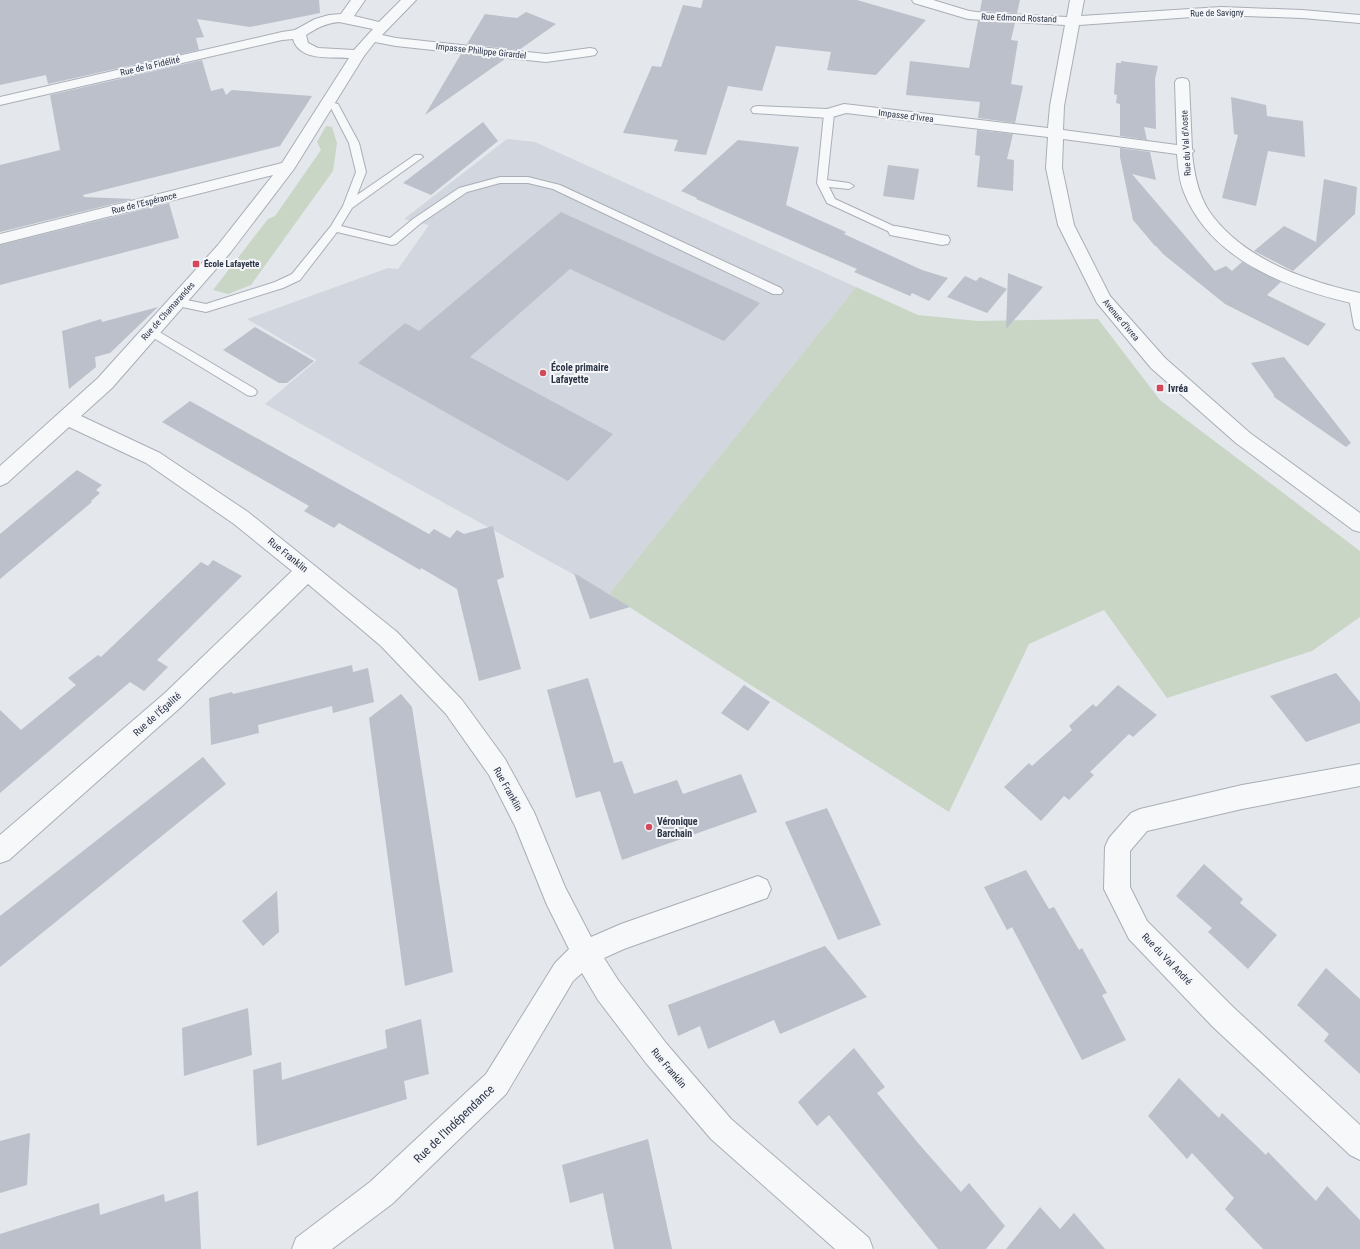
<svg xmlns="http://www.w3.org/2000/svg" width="1360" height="1249" font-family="'Roboto Condensed',sans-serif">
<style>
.built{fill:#d2d6de}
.green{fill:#c9d6c5}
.building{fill:#bbc0ca}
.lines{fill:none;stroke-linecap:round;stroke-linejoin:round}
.lane-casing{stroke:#a9aeb7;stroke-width:2}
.street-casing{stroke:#a9aeb7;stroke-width:2}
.lane{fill:#f7f8fa;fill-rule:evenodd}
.street{fill:#f7f8fa;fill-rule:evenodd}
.poi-dot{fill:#d1495b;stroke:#f4f6f9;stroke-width:1.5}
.labels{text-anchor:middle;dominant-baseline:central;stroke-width:4;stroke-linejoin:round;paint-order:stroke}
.far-street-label{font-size:9px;fill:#2b3445;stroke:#f4f6f9}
.far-poi-label{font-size:9px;font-weight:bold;fill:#2b3445;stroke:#f4f6f9;text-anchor:start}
.poi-label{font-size:10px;font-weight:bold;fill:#2b3445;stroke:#f4f6f9;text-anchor:start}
.street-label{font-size:10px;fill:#2b3445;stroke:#f4f6f9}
.near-street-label{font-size:12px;fill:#2b3445;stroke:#f4f6f9}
</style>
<rect width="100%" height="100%" fill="#e4e7ec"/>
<polygon class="built" points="507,139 535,142 856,287 609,594 265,404 317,360 247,319 388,268 398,269 429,225 404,219"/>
<g class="green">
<polygon points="326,126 332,127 337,143 333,171 251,285 228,294 213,290 268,219 275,216 321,150 317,142"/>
<polygon points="856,287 918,315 978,321 1098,319 1160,400 1360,551 1360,617 1312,651 1167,698 1104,610 1029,644 949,812 609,594"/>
</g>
<g class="building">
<polygon points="0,0 319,0 320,13 250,27 197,19 204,37 196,38 199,50 48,84 46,75 0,85"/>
<polygon points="703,0 857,0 926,20 876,75 827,70 831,52 776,46 762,91 728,86 706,155 674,151 678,140 623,133 652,66 661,67 683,5 701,8"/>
<polygon points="982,0 1020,0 1017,13 980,11"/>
<polygon points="526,12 556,24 519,50 467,44 485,14 517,18"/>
<polygon points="978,21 1015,23 1011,40 1018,41 1011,84 1023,86 1015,123 978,118 980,102 906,95 910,61 969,68"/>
<polygon points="461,54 505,59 425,115"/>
<polygon points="202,60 211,91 223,88 226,95 232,90 312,96 280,146 83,195 84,197 133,199 0,232 0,165 60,150 50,95"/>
<polygon points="1121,61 1158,66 1155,79 1156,129 1144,127 1147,140 1120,136 1120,104 1116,103 1117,95 1114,94 1116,63 1121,63"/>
<polygon points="1231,97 1266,105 1267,116 1303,121 1305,157 1268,151 1256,206 1222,198 1238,135 1234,134"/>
<polygon points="483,122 498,141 431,195 403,183"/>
<polygon points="977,130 1013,134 1007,159 1014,160 1013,191 977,187 980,156 975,155"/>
<polygon points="738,140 799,147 786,205 846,232 844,234 922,270 948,278 929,301 912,293 910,296 854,272 857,269 696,199 697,198 681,191"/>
<polygon points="1120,148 1150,152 1156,180 1132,174 1215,271 1226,266 1232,271 1242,262 1281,282 1267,295 1326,324 1308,346 1225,304 1163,254 1156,246 1155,246 1133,220 1120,157"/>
<polygon points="888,165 919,169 914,200 883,196"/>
<polygon points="1324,179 1357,187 1355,214 1293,271 1254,251 1284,226 1316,242"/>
<polygon points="169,203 179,238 0,285 0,245"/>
<polygon points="561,212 760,303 724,341 570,269 470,357 613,434 568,481 358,363 405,323 419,331"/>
<polygon points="1008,273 1043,287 1006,329"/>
<polygon points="965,276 976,281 980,277 1007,289 987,313 947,297"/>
<polygon points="158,307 110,353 95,357 96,367 69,389 62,331 101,319 102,322"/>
<polygon points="255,327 314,361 287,383 279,383 223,350"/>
<polygon points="1284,357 1351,443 1346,447 1274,397 1274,395 1251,363"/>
<polygon points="190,401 429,534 434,529 450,538 457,530 464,534 493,526 504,577 497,580 521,669 479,681 457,589 421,568 420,570 339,523 334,528 304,511 309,506 162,422"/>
<polygon points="77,470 102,485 96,490 100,493 91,501 92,502 0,579 0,534"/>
<polygon points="213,560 242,576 157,660 168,667 144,691 130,682 0,793 0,710 21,730 76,685 68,678 98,655 101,657 201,562 208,566"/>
<polygon points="574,573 630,607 590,619"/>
<polygon points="352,665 353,672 368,668 374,702 333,713 332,706 258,725 259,733 211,745 209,698 232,692 233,694"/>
<polygon points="1336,673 1360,702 1360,723 1306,742 1270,696"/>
<polygon points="588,678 614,763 622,761 634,794 677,780 683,794 741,774 757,812 622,860 600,791 576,798 547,690"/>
<polygon points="744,685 770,702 748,731 721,713"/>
<polygon points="1118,685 1157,715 1133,737 1129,734 1090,772 1094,775 1069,800 1064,796 1041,821 1004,787 1029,763 1032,766 1072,730 1069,726 1093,704 1096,707"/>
<polygon points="401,694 412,707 453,972 405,986 369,718"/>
<polygon points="203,757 226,784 0,967 0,916"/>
<polygon points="827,808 881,925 838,940 785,822"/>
<polygon points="1204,864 1243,899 1240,903 1277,935 1248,969 1208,932 1212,928 1176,896"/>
<polygon points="1026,870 1049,909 1054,907 1079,950 1082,948 1107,993 1102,995 1126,1040 1082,1060 1012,927 1007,930 984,887"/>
<polygon points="277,891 279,932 263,946 242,921"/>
<polygon points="825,946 867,997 780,1034 774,1020 708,1049 700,1026 678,1036 668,1005"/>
<polygon points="1326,968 1360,999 1360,1074 1324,1041 1329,1034 1297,1005"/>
<polygon points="248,1008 252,1055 184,1076 182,1028"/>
<polygon points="421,1019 429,1074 404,1081 407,1099 257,1146 253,1070 281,1062 282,1080 387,1048 385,1030"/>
<polygon points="854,1048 885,1087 877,1093 918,1143 961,1192 969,1183 1005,1226 986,1249 938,1249 829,1115 817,1126 798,1102"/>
<polygon points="1179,1078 1219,1118 1222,1113 1266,1155 1268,1152 1316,1201 1327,1186 1360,1220 1360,1249 1263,1249 1225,1209 1234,1198 1192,1153 1187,1159 1148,1116"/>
<polygon points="30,1133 27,1185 0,1193 0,1141"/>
<polygon points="648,1139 672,1249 614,1249 603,1193 570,1203 562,1165"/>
<polygon points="198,1191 201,1249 0,1249 0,1234 99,1203 100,1215 164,1194 165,1202"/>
<polygon points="1040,1207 1060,1229 1074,1213 1105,1249 1006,1249"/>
</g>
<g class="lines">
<g class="lane-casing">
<g id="lane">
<polygon points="326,101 338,104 359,143 366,172 357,195 415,155 421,155 423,157 352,208 341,226 390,238 413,219 459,188 500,177 528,177 560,185 781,288 783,291 781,294 773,294 553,189 528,183 500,183 467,192 421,223 396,244 392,245 337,232 300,280 283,288 206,312 173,305 171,302 173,299 177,298 206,304 275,282 292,274 331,226 343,206 356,172 349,143 331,108 323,106 321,104"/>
<polygon points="829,111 834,114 827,180 849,183 854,186 849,189 829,187 835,199 900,229 901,231 900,233 892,233 827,203 817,183 824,114"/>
<polygon points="1355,294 1360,297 1360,330 1356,329 1354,326 1349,298 1351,295"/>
<polygon points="151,327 255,389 257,392 255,395 251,396 247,395 147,334 145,331 147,328"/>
</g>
</g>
<g class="street-casing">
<g id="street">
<path d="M351 0H365L354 16 379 22 401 0H416L382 35 396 38 546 54 590 48 595 49 597 52 595 55 590 56 546 62 396 46 375 42 364 56 294 169 230 253 112 388 81 416 160 453 248 512 397 632 462 700 505 759 534 812 565 887 591 937 621 924 758 876 767 880 771 889 767 898 624 949 604 958 618 980 666 1043 731 1119 869 1238 873 1249H835L711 1139 646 1063 598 1000 582 973 573 981 506 1094 392 1204 332 1249H292L296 1238 370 1182 486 1074 555 963 569 949 547 905 515 826 489 775 446 714 381 646 308 584 181 707 9 860 0 863V835L165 693 292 571 234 524 146 463 69 427 7 483 0 486V466L98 378 218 245 273 175 0 244V234L282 163 349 58C330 57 299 61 293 39L282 40 0 105V97L282 32 295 30 315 19 329 15 341 14ZM339 22 373 29 354 50 318 48 308 43 306 35C317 28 326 23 339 22Z"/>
<path d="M912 0H933L969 11 985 13 1067 17 1070 0H1084L1081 16 1221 7 1302 10 1360 15V23L1302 18 1221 15 1079 25 1064 106 1063 130 1177 145 1175 82 1177 79 1182 78 1187 79 1189 82 1192 149 1194 151 1192 153C1194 173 1198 194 1209 211 1242 259 1306 281 1360 293V305C1292 290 1210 262 1183 190 1179 179 1178 166 1177 154L1063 139 1062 168 1074 225 1110 296 1165 358 1250 433 1360 513V532L1353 530 1236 443 1151 368 1097 303 1058 225 1046 168 1048 137 846 113 829 118 753 113 751 110 753 107 758 106 827 109 844 104 1048 128 1050 106 1065 25 968 19 914 3Z"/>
<polygon points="896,226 942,235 948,236 950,240 948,244 942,245 890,235 888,231 890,227"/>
<polygon points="1360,764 1360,786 1242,809 1147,831 1130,851 1130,887 1147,921 1233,1007 1360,1125 1360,1160 1350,1155 1213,1027 1129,939 1104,889 1105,847 1109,838 1131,813 1140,809 1242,785"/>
</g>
</g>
<use href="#lane" class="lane"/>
<use href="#street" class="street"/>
</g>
<g class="poi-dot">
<rect x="192" y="260" width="8" height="8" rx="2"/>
<circle cx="543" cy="373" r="4"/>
<rect x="1156" y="384" width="8" height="8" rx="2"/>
<circle cx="649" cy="827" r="4"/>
</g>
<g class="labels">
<g class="far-street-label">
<text transform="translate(1217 13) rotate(-1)">Rue de Savigny</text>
<text transform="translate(1019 18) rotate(2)">Rue Edmond Rostand</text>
<text transform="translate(481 51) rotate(6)">Impasse Philippe Girardel</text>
<text transform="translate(150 66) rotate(-13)">Rue de la Fidélité</text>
<text transform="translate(906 116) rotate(7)">Impasse d'Ivrea</text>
<text transform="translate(1186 143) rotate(-93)">Rue du Val d'Aoste</text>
<text transform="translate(144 203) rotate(-14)">Rue de l'Espérance</text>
<text transform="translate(168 311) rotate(-48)">Rue de Chamarandes</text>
<text transform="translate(1121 320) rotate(50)">Avenue d'Ivrea</text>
</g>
<g class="far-poi-label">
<text x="204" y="264">École Lafayette</text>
</g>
<g class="poi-label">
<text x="551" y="367">École primaire<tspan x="551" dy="12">Lafayette</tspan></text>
<text x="1168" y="388">Ivréa</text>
<text x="657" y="821">Véronique<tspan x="657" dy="12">Barchain</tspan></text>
</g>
<g class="street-label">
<text transform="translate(288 555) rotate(39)">Rue Franklin</text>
<text transform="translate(157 714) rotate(-42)">Rue de l'Égalité</text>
<text transform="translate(508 789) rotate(61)">Rue Franklin</text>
<text transform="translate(1167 959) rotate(46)">Rue du Val André</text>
<text transform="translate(669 1068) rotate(50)">Rue Franklin</text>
</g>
<g class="near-street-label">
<text transform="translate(454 1124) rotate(-44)">Rue de l'Indépendance</text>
</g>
</g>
</svg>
